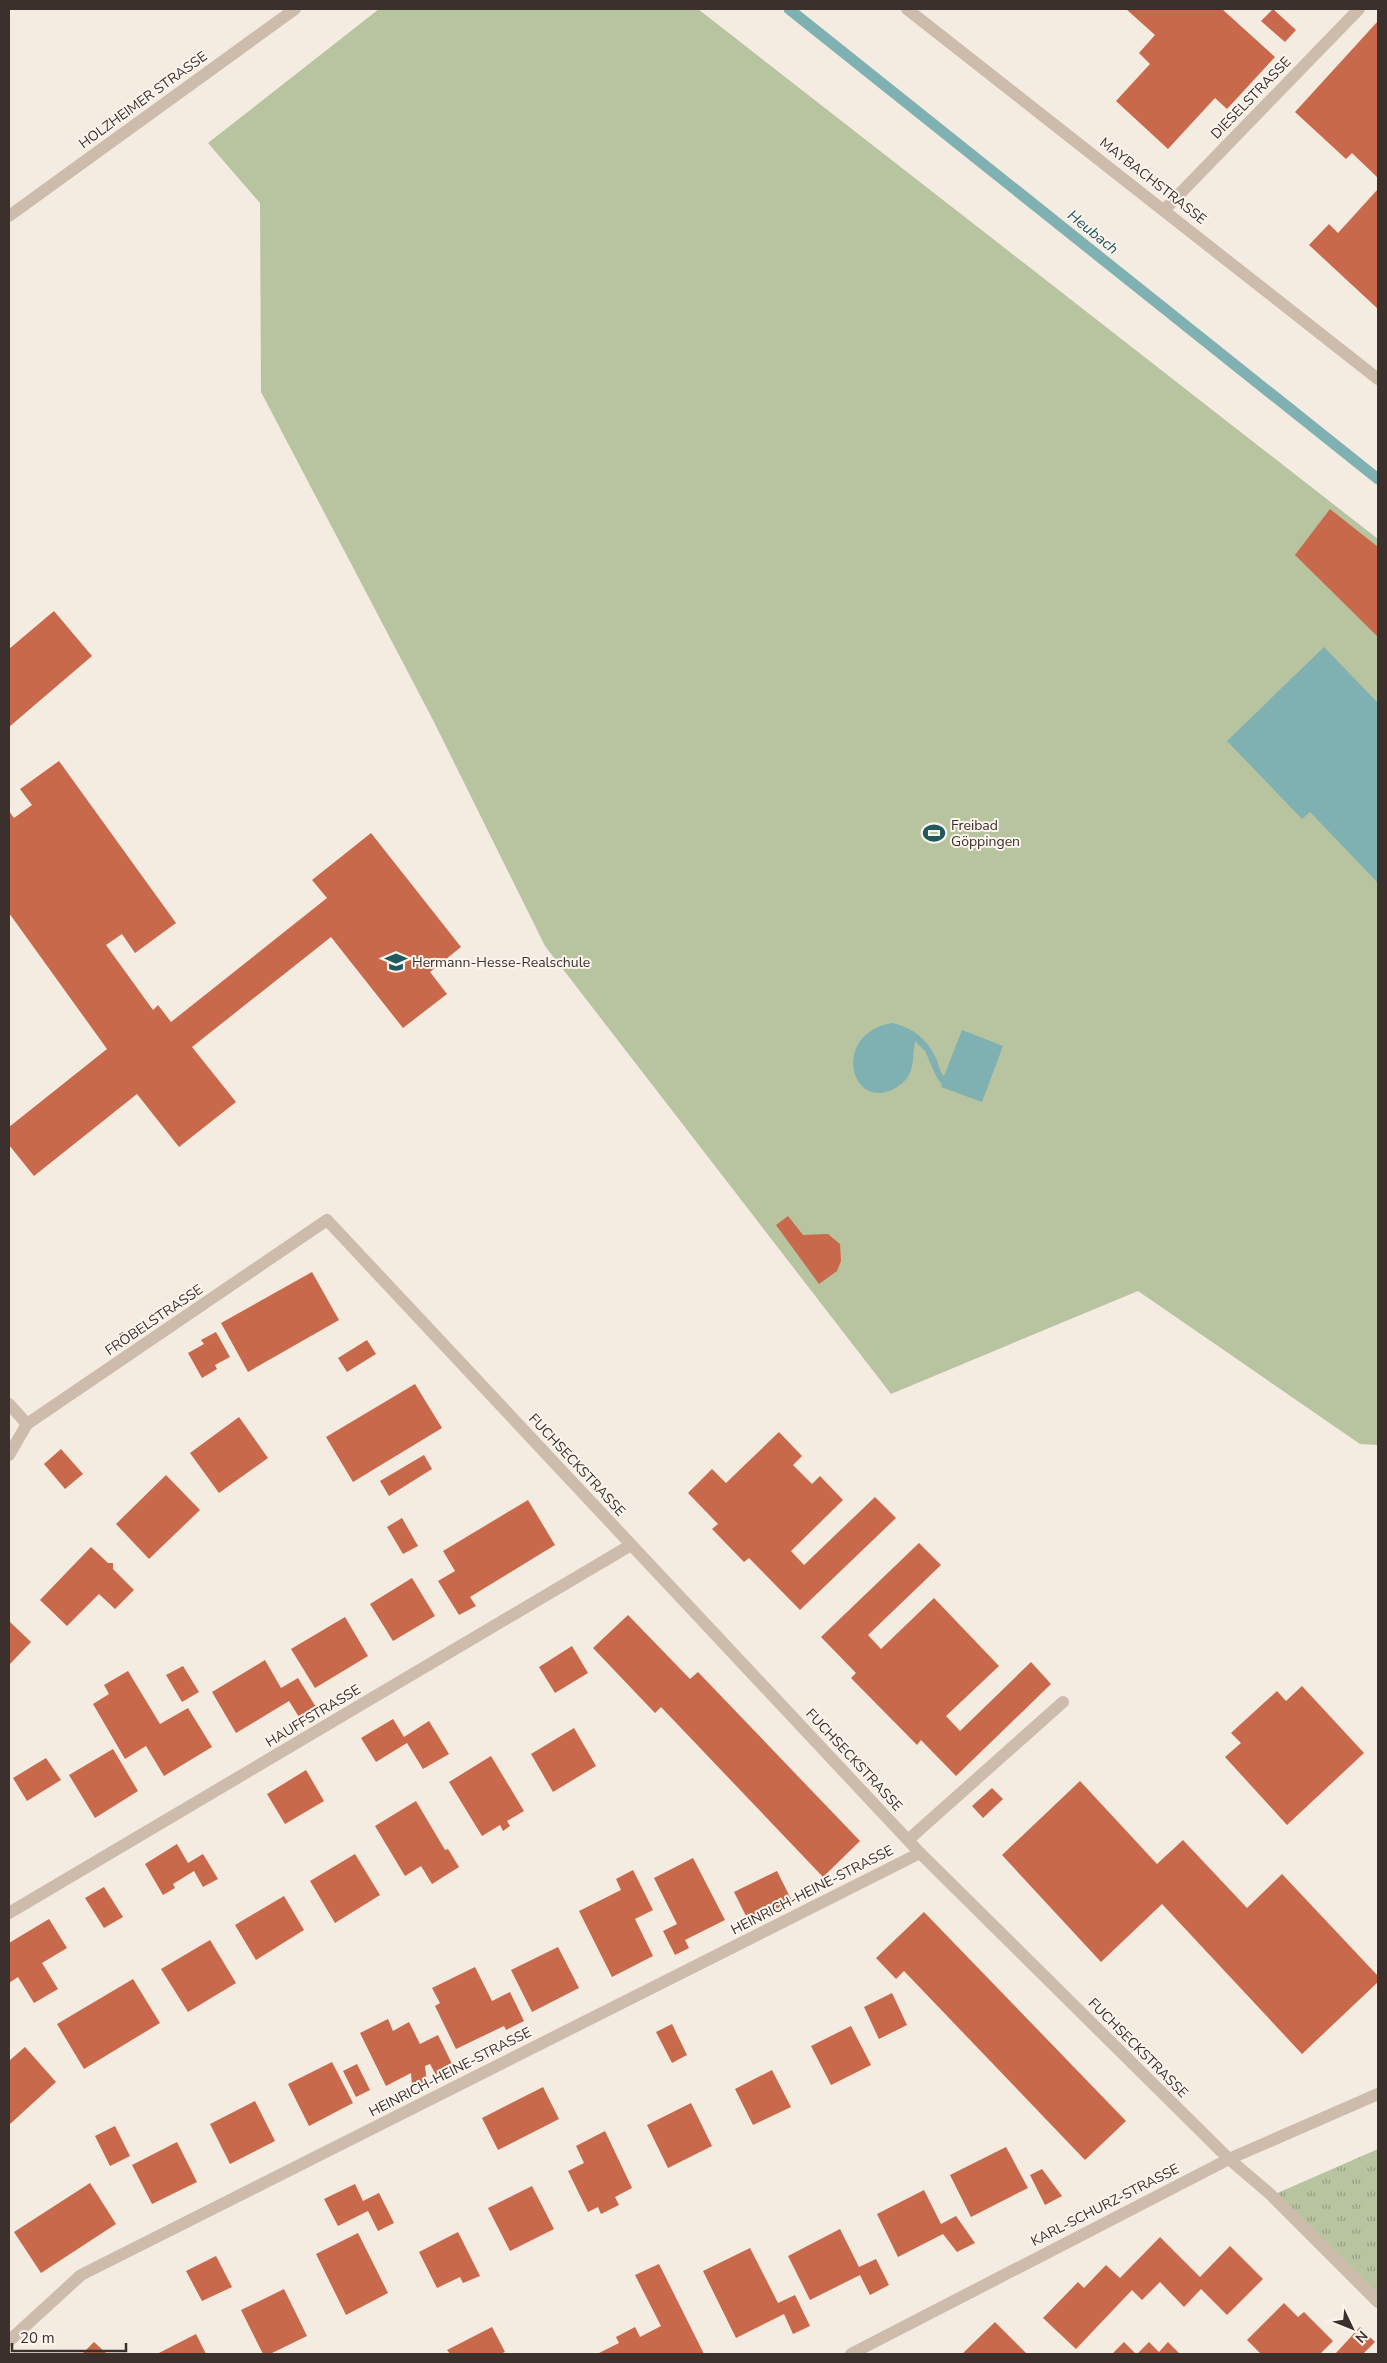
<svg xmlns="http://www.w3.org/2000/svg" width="1387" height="2363" font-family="'Nunito Sans',sans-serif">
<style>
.grass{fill:url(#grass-tufts)}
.garden{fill:#b8c4a0}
.water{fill:#7fb0b2}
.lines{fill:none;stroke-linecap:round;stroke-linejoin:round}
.stream{stroke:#7fb0b2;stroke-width:11}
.building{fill:#c8694b}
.lane{stroke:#cdbbac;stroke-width:12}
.street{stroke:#cdbbac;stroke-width:12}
.labels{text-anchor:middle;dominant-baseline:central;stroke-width:4;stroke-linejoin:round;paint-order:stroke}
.street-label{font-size:14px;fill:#3b302b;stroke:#fbf5ee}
.poi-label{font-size:14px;fill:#3b302b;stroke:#fbf5ee;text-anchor:start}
.water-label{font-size:15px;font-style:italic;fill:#1f5a5e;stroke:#fbf5ee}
</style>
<defs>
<pattern id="grass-tufts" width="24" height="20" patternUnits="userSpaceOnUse" patternTransform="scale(1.25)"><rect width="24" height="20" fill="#b8c4a0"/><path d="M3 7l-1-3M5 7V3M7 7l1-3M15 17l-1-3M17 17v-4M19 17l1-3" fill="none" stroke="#97a083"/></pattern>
</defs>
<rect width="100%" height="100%" fill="#f4ebe1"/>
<polygon class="grass" points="1378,2149 1378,2299 1273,2195"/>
<polygon class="garden" points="379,9 698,9 1378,539 1378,1445 1360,1444 1138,1291 891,1394 545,946 433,720 261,392 260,203 208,143"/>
<g class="water">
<polygon points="1324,647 1378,703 1378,883 1310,812 1302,819 1227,741"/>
<path d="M893 1023C913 1028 927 1039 936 1058 939 1064 939 1071 944 1076L962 1030 1003 1046 982 1102 941 1087 942 1084 937 1078 925 1051 915 1041C913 1051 914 1066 909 1075 906 1081 898 1087 892 1090 849 1109 832 1032 893 1023Z"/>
</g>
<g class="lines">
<polyline class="stream" points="789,9 1378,479"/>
</g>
<g class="building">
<polygon points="1126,9 1222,9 1275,57 1227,109 1215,98 1168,149 1116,101 1150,64 1139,53 1155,35"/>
<polygon points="1273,9 1296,30 1285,42 1261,21"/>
<polygon points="1378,21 1378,178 1352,153 1346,159 1295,112"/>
<polygon points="1378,189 1378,309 1309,245 1329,224 1338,233"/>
<polygon points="1330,509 1378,547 1378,637 1295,555"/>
<polygon points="54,611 92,656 9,727 9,649"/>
<polygon points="59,761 176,923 135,953 122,934 106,945 153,1010 158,1005 171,1022 327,898 312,880 371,833 461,947 430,972 447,994 403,1028 331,937 192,1047 236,1102 179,1147 137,1094 34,1176 9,1145 9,1127 107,1049 9,913 9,811 14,818 32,805 20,789"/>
<polygon points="788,1216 803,1235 828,1234 840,1244 841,1261 837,1271 819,1284 776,1225"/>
<polygon points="312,1272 339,1320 248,1372 221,1323"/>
<polygon points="216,1332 230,1357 215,1365 217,1369 202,1378 188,1353 204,1344 201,1340"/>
<polygon points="367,1340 376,1354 347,1372 338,1358"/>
<polygon points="415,1384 442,1428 353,1482 326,1437"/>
<polygon points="239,1417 268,1458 219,1493 190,1453"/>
<polygon points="779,1432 802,1456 793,1465 812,1484 820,1476 843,1500 791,1551 804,1565 875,1497 896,1518 800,1610 749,1558 744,1562 712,1529 718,1524 688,1493 712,1469 726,1483"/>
<polygon points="61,1449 83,1474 65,1489 44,1464"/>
<polygon points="424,1455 432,1469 389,1496 380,1481"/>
<polygon points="166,1475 200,1510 149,1559 116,1524"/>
<polygon points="528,1500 555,1545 470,1597 476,1606 459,1615 438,1581 455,1571 443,1551"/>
<polygon points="402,1518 418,1546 403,1554 387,1527"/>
<polygon points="919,1543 941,1565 868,1635 881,1649 934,1598 999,1666 946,1716 960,1731 1031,1662 1051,1684 956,1776 921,1740 917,1745 851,1678 856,1673 821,1637"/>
<polygon points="91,1547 108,1563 113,1563 113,1569 134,1590 115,1609 99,1594 67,1626 40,1600"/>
<polygon points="412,1578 435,1616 393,1641 370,1604"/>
<polygon points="628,1615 690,1679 698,1672 860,1841 823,1877 661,1707 655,1713 593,1648"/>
<polygon points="345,1617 368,1656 315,1688 291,1649"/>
<polygon points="9,1621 31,1642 9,1665"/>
<polygon points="572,1646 588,1673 555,1693 539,1667"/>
<polygon points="265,1660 281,1688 298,1678 316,1707 299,1717 289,1701 236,1733 212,1692"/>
<polygon points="183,1666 199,1692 182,1702 166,1675"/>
<polygon points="128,1671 160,1724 188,1708 212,1747 164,1776 146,1746 125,1759 93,1704 109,1694 104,1685"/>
<polygon points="1302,1686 1364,1753 1287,1825 1225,1757 1241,1743 1231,1733 1277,1691 1286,1701"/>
<polygon points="393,1719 404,1737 429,1721 449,1754 423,1769 407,1743 376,1762 361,1738"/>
<polygon points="574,1728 596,1766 553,1792 531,1754"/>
<polygon points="113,1749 138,1791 95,1818 69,1775"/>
<polygon points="491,1756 524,1811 507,1821 510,1826 503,1831 500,1825 482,1836 449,1782"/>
<polygon points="46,1758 61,1780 27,1801 13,1778"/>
<polygon points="306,1770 324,1801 285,1824 267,1794"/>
<polygon points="1080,1781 1157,1864 1183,1840 1247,1908 1282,1874 1378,1976 1378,1982 1302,2054 1162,1904 1101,1962 1002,1855"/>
<polygon points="992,1788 1003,1799 983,1818 972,1806"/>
<polygon points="416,1801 445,1850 448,1849 459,1867 432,1884 421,1866 405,1876 375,1826"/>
<polygon points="177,1844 188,1863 203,1854 218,1879 203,1887 194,1871 173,1884 175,1888 163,1895 145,1864"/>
<polygon points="355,1854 380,1895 335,1923 310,1881"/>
<polygon points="693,1858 725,1920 685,1940 689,1948 675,1955 663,1931 677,1924 654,1878"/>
<polygon points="633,1870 653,1910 635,1919 653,1956 612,1977 579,1911 621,1890 616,1879"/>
<polygon points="777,1871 792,1901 749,1922 734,1892"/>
<polygon points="104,1887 123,1917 104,1928 85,1898"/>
<polygon points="284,1896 304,1930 256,1960 235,1925"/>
<polygon points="924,1912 1126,2121 1085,2160 904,1971 896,1979 876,1958"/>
<polygon points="49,1919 67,1948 42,1963 58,1989 34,2003 18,1977 9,1983 9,1943"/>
<polygon points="210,1940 236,1983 188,2012 161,1969"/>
<polygon points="558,1947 579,1988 532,2012 511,1970"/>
<polygon points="475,1967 492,2001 510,1992 524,2021 506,2030 504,2026 456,2049 435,2006 440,2003 432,1988"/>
<polygon points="133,1979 160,2023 84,2069 57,2024"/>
<polygon points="892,1993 907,2025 879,2039 864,2007"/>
<polygon points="388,2019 393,2031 409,2022 420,2044 438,2035 453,2066 436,2075 430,2064 425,2066 427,2083 412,2085 411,2073 386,2086 360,2033"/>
<polygon points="672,2024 687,2055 672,2063 656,2032"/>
<polygon points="851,2026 871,2065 831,2085 811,2046"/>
<polygon points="25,2047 56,2082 9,2125 9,2061"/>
<polygon points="332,2062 353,2103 309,2126 288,2084"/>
<polygon points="357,2064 370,2090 356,2097 343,2071"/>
<polygon points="772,2070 791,2107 753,2125 735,2089"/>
<polygon points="543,2087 559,2119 498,2150 482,2118"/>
<polygon points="255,2101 275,2141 230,2164 210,2124"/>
<polygon points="691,2103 712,2146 668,2168 647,2125"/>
<polygon points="115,2126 130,2156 110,2166 95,2136"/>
<polygon points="605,2131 632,2188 615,2197 619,2205 601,2214 598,2207 588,2212 568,2171 584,2163 576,2146"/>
<polygon points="177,2142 197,2182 152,2204 132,2165"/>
<polygon points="1006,2147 1028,2188 971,2217 950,2175"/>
<polygon points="1042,2169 1062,2196 1045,2205 1030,2175"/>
<polygon points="90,2183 116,2224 41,2273 14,2232"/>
<polygon points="355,2184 363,2201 379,2193 394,2223 378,2231 368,2211 338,2226 324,2199"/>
<polygon points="532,2186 554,2229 510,2251 488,2208"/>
<polygon points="924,2190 941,2224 956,2216 975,2243 957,2252 943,2234 898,2257 877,2214"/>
<polygon points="840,2229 859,2267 876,2259 889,2285 870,2295 860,2275 810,2300 788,2256"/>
<polygon points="458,2232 480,2276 463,2283 460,2277 437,2288 419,2252"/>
<polygon points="358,2233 388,2293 346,2315 316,2254"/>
<polygon points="1160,2237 1200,2277 1230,2246 1263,2279 1227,2315 1201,2289 1184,2307 1160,2282 1142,2300 1132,2290 1076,2349 1043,2318 1078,2282 1084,2288 1106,2265 1120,2278"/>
<polygon points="750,2248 778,2303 795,2295 810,2326 793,2334 784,2314 736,2338 703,2271"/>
<polygon points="216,2256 232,2287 202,2301 186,2271"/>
<polygon points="659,2264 704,2354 597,2354 619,2343 616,2337 635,2327 640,2337 661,2326 635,2275"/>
<polygon points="284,2289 307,2336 270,2354 263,2354 241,2310"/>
<polygon points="1284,2303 1298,2317 1304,2312 1333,2341 1320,2354 1261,2354 1247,2340"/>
<polygon points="995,2322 1027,2354 962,2354"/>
<polygon points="492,2327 505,2352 500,2354 450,2354 447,2350"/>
<polygon points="1360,2327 1375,2342 1363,2354 1335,2354"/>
<polygon points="196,2334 206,2354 157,2354"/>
<polygon points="94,2342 107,2354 82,2354"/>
<polygon points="1124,2342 1136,2354 1112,2354"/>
<polygon points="1149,2342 1159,2352 1168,2342 1180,2354 1137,2354"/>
</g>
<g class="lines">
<polyline class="lane" points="908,1840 1063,1702"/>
<g class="street">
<polyline points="907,9 1378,379"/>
<polyline points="1165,209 1359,9"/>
<polyline points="9,216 295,9"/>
<polyline points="9,1404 27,1424"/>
<polyline points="9,1455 27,1424 327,1220 920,1853 1229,2159 1270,2194 1378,2302"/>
<polyline points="9,1913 631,1545"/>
<polyline points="9,2341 81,2275 920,1853"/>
<polyline points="851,2354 1229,2159 1378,2094"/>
</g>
</g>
<defs>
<g id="stadium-bare" transform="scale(1.725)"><path d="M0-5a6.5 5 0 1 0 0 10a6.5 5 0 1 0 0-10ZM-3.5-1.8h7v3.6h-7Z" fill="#1f5a5e" stroke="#fbf5ee" stroke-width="2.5" paint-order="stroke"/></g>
<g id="school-bare" transform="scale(1.725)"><path d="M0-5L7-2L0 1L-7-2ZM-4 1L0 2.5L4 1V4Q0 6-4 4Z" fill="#1f5a5e" stroke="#fbf5ee" stroke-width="2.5" paint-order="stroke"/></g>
</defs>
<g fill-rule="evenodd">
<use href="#stadium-bare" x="934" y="833"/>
<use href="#school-bare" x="396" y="962"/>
</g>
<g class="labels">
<g class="street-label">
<text transform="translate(1251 98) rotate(-46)">DIESELSTRASSE</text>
<text transform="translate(143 100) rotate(-36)">HOLZHEIMER STRASSE</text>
<text transform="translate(1153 181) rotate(38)">MAYBACHSTRASSE</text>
<text transform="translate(154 1320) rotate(-34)">FRÖBELSTRASSE</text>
<text transform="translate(577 1465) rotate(47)">FUCHSECKSTRASSE</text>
<text transform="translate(313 1716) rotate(-31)">HAUFFSTRASSE</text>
<text transform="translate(854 1760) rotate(47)">FUCHSECKSTRASSE</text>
<text transform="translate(812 1890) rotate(-27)">HEINRICH-HEINE-STRASSE</text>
<text transform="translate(1138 2048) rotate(45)">FUCHSECKSTRASSE</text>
<text transform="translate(450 2072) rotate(-27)">HEINRICH-HEINE-STRASSE</text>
<text transform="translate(1105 2205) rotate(-27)">KARL-SCHURZ-STRASSE</text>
</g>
<g class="poi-label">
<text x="951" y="825">Freibad<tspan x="951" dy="16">Göppingen</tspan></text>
<text x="412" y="962">Hermann-Hesse-Realschule</text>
</g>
<g class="water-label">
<text transform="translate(1093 232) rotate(39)">Heubach</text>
</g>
</g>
<rect width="1387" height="2363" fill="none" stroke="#3b302b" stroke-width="20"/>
<g transform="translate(1352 2328) rotate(133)" stroke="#fbf5ee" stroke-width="4" paint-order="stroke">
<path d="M0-4L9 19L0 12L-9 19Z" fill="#3b302b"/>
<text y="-8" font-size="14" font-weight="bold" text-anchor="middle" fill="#3b302b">N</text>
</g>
<path d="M12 2343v8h114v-8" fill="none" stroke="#3b302b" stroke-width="2.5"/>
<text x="20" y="2343" font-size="15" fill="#3b302b" stroke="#fbf5ee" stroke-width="4" paint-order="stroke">20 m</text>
</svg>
